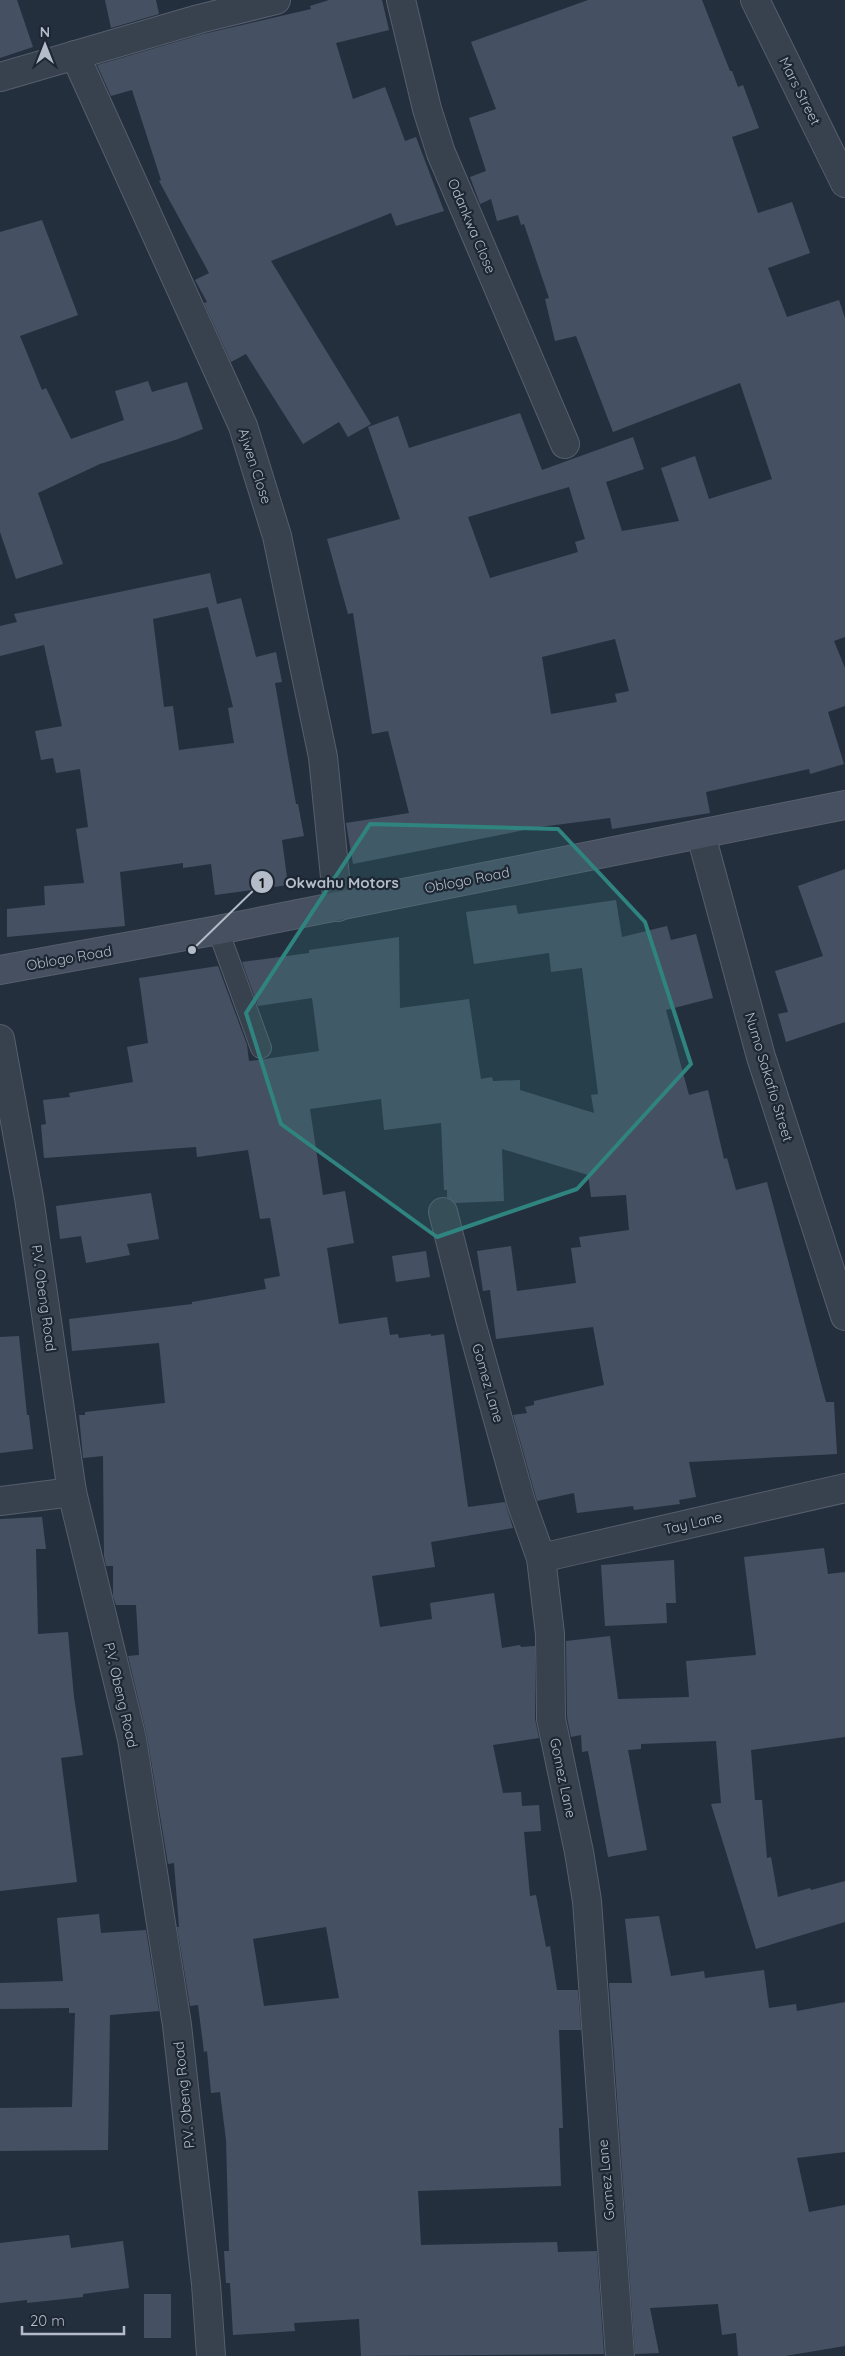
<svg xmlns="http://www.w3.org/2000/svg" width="845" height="2356" font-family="Quicksand,sans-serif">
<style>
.building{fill:#455162;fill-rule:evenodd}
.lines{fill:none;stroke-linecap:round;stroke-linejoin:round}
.service-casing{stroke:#565f6c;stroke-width:22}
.minor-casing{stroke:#565f6c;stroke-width:30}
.tertiary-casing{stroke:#565f6c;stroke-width:30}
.secondary-casing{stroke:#565f6c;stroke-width:30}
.service{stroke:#38414e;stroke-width:20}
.minor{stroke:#38414e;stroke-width:28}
.tertiary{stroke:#38414e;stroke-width:28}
.secondary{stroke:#465061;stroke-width:28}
.marked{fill:#308480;fill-opacity:0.2;stroke:#308480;stroke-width:4;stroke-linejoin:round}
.labels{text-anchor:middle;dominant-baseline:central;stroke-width:4.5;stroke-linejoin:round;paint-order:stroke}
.street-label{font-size:14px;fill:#b4bcc9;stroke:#1d2633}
.leader{fill:none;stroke:#b4bcc9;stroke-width:2}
.callout-dot{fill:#b4bcc9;stroke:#1d2633;stroke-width:2}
.mark-label{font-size:15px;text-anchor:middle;font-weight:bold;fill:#111}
.callout-label{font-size:15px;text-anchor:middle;font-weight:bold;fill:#b4bcc9;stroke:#1d2633;stroke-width:4.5;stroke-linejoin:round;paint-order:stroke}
</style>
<rect width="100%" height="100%" fill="#242f3e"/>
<g class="building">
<polygon points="0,0 17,0 33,47 0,58"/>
<polygon points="105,0 156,0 159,14 111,28"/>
<polygon points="329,0 382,0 389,30 336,43 353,99 385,87 405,141 416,137 444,211 396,226 391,213 271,261 371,424 348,437 339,422 303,444 246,354 231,362 204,303 207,302 195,280 209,273 159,181 161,180 132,90 111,96 97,65 203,34 311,9 310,6"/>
<path d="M588 0H702L730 71H732L738 87 743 85 759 128 732 137 758 213 792 202 810 253 768 268 787 317 839 300 845 318V637L834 641 845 668V706L828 712 844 764 810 774 809 769 706 792 710 813 612 829 610 818 540 827 353 864 346 823 409 813 388 731 372 734 353 613 348 614 327 539 400 519 368 427 398 416 409 448 520 413 542 470 633 437 644 469 606 482 622 531 679 521 661 468 695 456 709 499 772 479 740 383 613 432 576 336 555 341 545 299 549 298 524 224 521 225 518 215 497 221 491 199 480 204 470 177 486 171 469 118 496 109 471 42ZM569 487 585 539 575 542 578 552 490 578 468 517ZM615 639 629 691 615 694 617 702 551 714 542 657Z"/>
<polygon points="42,220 78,315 20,336 42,390 46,388 71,439 124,420 115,391 148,381 152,392 187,382 203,429 178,439 100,464 38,493 63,564 16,579 0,532 0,232"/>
<path d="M210 573 217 604 241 598 256 657 276 652 282 682 275 683 296 804H298L304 836 282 840 288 885 215 895 211 864 183 868V863L120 872 125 926 7 937V909L45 905 44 886 84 883 76 829 88 827 80 769 56 773 53 758 41 760 35 731 62 726 44 645 0 656V626L17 622 14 614ZM208 607 233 707 228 708 234 743 179 750 173 706 164 707 153 619Z"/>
<polygon points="845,869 845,1022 786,1042 778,1014 788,1012 775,971 823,956 798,886"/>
<path d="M616 900 622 937 667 926 671 940 696 934 713 998 666 1010 689 1095 708 1090 724 1159 727 1158 736 1190 767 1182 826 1402H834L837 1454 689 1462 696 1497 679 1500 680 1504 634 1510 633 1506 577 1513 574 1493 537 1501 513 1415 527 1413 525 1407 534 1405V1401L604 1385 593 1327 496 1339 490 1290 483 1291 477 1251 511 1246 517 1291 576 1283 571 1248 581 1247 579 1237 629 1230 626 1195 591 1197 588 1175 502 1149 504 1201 455 1203 447 1197V1190H444L441 1123 384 1130 381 1099 310 1109 323 1195 345 1191 354 1243 327 1248 339 1324 387 1317 390 1335 398 1334 399 1338 431 1334V1336L444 1334 468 1507 505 1502 513 1528 431 1542 435 1567 372 1576 380 1627 432 1619 430 1603 494 1593 502 1648 520 1645 521 1647 535 1646V1719L539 1738 493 1745 503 1793 521 1792 522 1806 539 1805 541 1831 524 1832 530 1896 536 1895 546 1947 550 1946 557 1990H578L581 2030H559L563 2128H559L561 2186 418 2191 421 2245 557 2242 558 2252 597 2251 604 2354 361 2356 359 2319 294 2323 295 2331 233 2335 230 2283H226L224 2251H229L226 2140 220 2092 211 2093 207 2051 204 2052 198 2005 190 2006 177 1927H179L174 1863 168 1864 147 1736 128 1656 139 1655 136 1605H116L113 1596V1566H106L104 1556 103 1456 83 1458 79 1415H85V1412L165 1403 159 1343 72 1351 69 1319 192 1304V1302L266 1289 264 1279 280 1276 270 1218 260 1219 248 1150 197 1157 196 1147 44 1158 41 1125 46 1124 43 1100 70 1097 69 1093 133 1082 127 1047 148 1043 139 978 218 966 247 1045 249 1061 265 1059 319 1051 312 998 258 1006 242 962 309 953V950L399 937 400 1008 469 999 481 1079 492 1077 493 1081 520 1080V1090L594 1113 591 1095 598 1094 582 968 551 972 549 953 474 964 466 912 516 905 518 914ZM326 1927 339 1998 264 2006 253 1939Z"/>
<polygon points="151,1193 159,1239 127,1244 130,1255 86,1263 81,1236 60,1239 56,1206"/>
<polygon points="426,1251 430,1277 396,1282 392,1256"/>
<polygon points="19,1336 27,1415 29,1415 33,1449 0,1453 0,1337"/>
<polygon points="42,1517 46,1549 36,1549 38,1634 68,1632 74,1697 83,1755 61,1758 77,1882 0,1891 0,1519"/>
<polygon points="824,1548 828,1574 845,1572 845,1737 751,1750 755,1800 762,1800 767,1858 771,1857 778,1897 810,1888 811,1890 845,1881 845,1922 756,1949 711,1804 721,1803 716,1741 641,1744 641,1749 628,1750 647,1850 608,1857 588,1751 582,1752 581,1735 571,1737 567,1717 566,1641 610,1636 618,1699 689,1697 686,1661 756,1655 744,1557"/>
<polygon points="674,1560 676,1603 666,1603 667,1623 605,1626 601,1565"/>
<polygon points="99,1914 101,1933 146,1930 159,2011 110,2015 108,2150 0,2151 0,2108 72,2107 75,2013 69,2013 69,2008 0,2009 0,1983 63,1981 57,1918"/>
<polygon points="659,1916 671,1976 704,1971 705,1978 764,1970 769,2008 796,2004 797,2011 845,2002 845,2152 797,2158 809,2212 845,2205 845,2346 785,2356 738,2356 736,2333 722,2335 718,2304 650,2308 659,2353 635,2354 609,1983 632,1983 625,1919"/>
<polygon points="69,2235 71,2248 123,2241 129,2288 83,2294 83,2297 27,2303 27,2300 0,2303 0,2243"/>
<rect x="144" y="2294" width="27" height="44"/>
</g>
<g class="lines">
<g class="service-casing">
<polyline id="service" points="218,930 261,1048"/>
</g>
<g class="minor-casing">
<g id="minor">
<polyline points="401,0 427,109 441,153 565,444"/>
<polyline points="75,55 243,426 277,536 323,757 338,907"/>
<polyline points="0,77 199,19 276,0"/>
<polyline points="701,835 761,1057 845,1316"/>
<polyline points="0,1039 29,1198 72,1492 132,1739 177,2025 206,2284 211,2356"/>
<polyline points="443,1212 472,1326 521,1502 541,1558 550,1634 551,1719 579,1852 587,1901 620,2356"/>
<polyline points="0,1501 72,1492"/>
<polyline points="541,1558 845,1488"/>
</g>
</g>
<g class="tertiary-casing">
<polyline id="tertiary" points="755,0 845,183"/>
</g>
<g class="secondary-casing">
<polyline id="secondary" points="0,970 218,930 845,805"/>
</g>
<use href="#service" class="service"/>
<use href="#minor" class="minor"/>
<use href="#tertiary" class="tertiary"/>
<use href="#secondary" class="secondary"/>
</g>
<path class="marked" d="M370 824 558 829 645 922 691 1064 577 1189 437 1237 281 1124 246 1013Z"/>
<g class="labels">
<g class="street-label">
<text transform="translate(800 91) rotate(63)">Mars Street</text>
<text transform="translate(472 226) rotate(67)">Odankwa Close</text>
<text transform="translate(255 466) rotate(72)">Ajwen Close</text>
<text transform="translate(467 880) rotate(-11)">Oblogo Road</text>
<text transform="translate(69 958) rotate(-10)">Oblogo Road</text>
<text transform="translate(769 1077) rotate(73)">Numo Sakafio Street</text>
<text transform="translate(44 1298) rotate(82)">P.V. Obeng Road</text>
<text transform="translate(488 1383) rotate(74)">Gomez Lane</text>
<text transform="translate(693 1523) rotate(-13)">Tay Lane</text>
<text transform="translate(121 1695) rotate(77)">P.V. Obeng Road</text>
<text transform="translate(563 1778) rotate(78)">Gomez Lane</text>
<text transform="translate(184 2095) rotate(-96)">P.V. Obeng Road</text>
<text transform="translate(606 2180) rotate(-95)">Gomez Lane</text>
</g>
</g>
<path class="leader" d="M192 950L262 882"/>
<g class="callout-dot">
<circle cx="192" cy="950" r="5"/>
<circle cx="262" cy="882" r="12"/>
</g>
<g class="mark-label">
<text x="262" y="888">1</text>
</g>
<g class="callout-label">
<text x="342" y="888">Okwahu Motors</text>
</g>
<g transform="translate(45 45)" stroke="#1d2633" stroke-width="4" paint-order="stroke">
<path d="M0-4L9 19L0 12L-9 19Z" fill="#b4bcc9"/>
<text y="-8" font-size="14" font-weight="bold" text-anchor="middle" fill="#b4bcc9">N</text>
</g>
<path d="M22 2326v8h102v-8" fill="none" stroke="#b4bcc9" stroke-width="2.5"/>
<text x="30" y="2326" font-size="15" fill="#b4bcc9" stroke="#1d2633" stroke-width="4" paint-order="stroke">20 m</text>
</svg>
